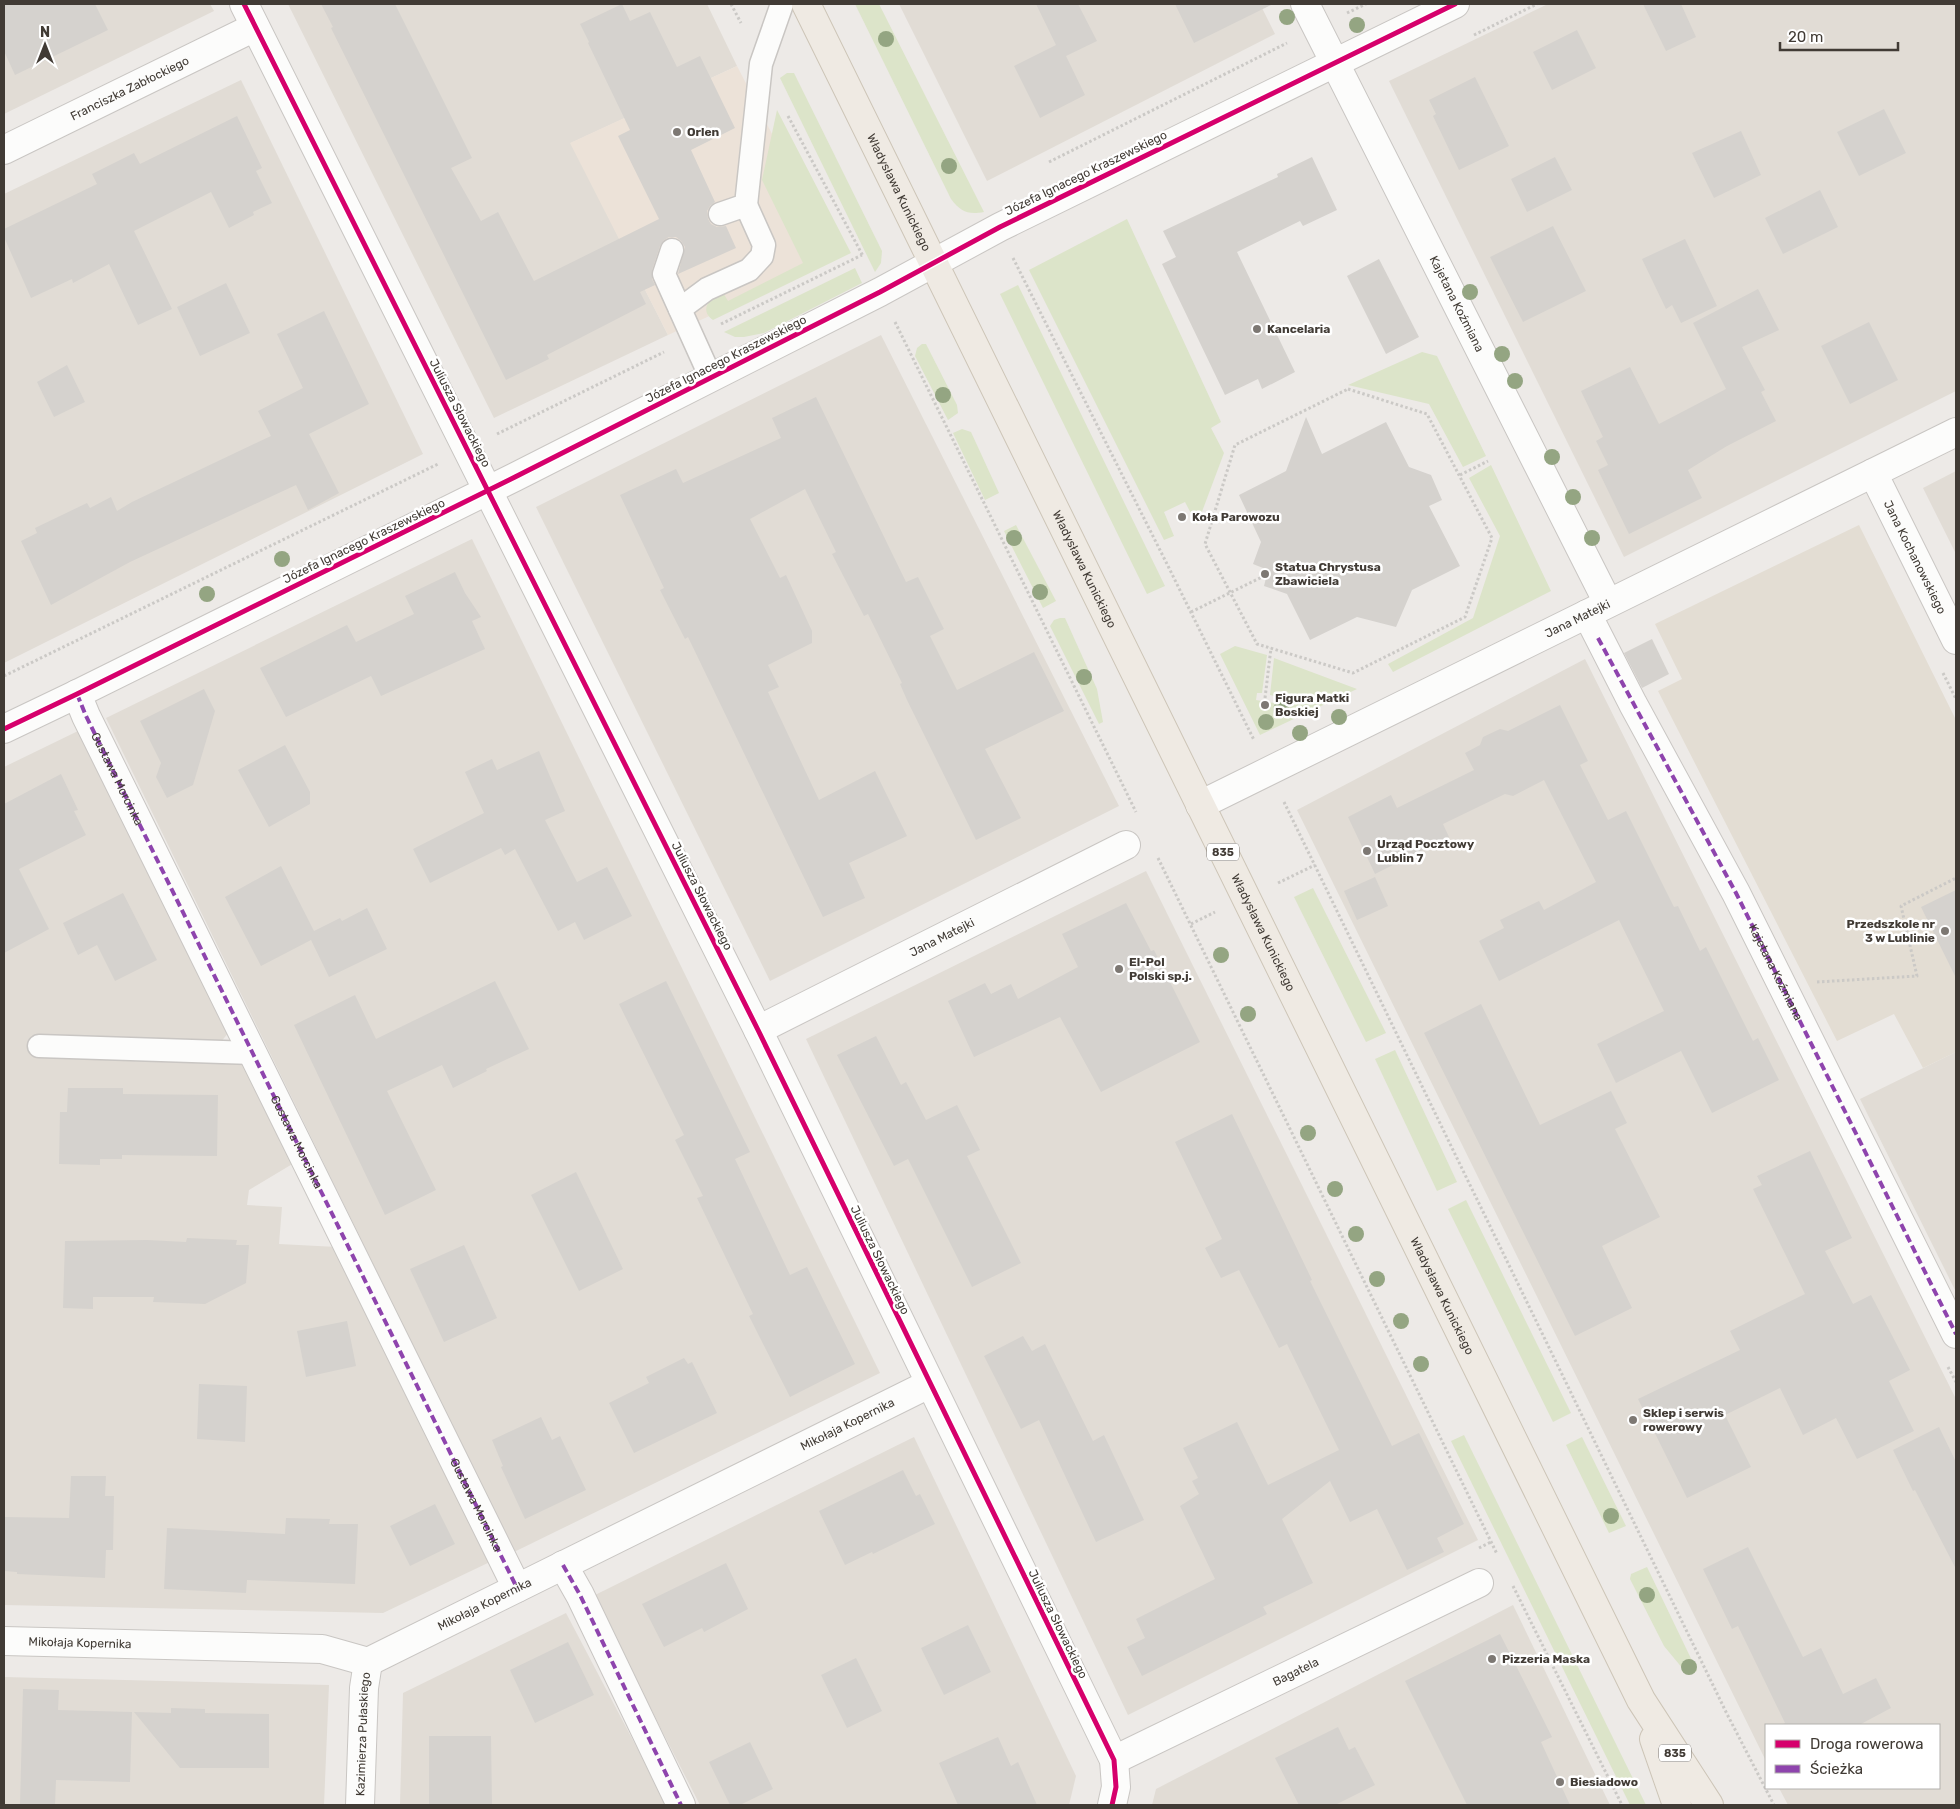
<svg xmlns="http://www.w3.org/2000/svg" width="1960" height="1809" font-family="Rubik,sans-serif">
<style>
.residential{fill:#e1dcd5}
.commercial{fill:#ece2d8}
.education{fill:#e3ddd3}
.green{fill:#dce4c9}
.building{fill:#d5d2ce}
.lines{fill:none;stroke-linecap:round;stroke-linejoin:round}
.lane-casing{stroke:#c9c6c3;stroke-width:25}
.street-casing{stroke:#c9c6c3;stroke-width:30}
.primary-casing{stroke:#cdc5b7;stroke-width:30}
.path{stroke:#cbc9c6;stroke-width:3;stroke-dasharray:2.5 2.5;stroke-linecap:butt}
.lane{stroke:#fcfcfb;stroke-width:22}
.street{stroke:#fcfcfb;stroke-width:28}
.primary{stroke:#efeae3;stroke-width:28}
.quiet{stroke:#8e44ad;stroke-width:4;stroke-dasharray:8 4;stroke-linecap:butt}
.cycleway-casing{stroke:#fff;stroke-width:8}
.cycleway{stroke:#d6006c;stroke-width:5}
.tree{fill:#94a582}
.poi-dot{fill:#7d7873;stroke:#fff;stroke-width:2}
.labels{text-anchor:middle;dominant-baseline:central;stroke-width:5;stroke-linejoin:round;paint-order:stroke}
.shield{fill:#fff;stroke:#7a7672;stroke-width:1}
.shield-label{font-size:11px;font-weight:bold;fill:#413b35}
.street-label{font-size:12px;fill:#413b35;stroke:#fff}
.poi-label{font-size:12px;font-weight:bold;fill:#413b35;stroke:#fff;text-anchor:start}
</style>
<rect width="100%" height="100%" fill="#edeae7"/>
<g class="residential">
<polygon points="4,4 210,4 214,11 4,114"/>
<polygon points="288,4 707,4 737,66 571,143 668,335 494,418"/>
<polygon points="899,4 1260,4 1275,34 987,181"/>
<polygon points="1548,4 1956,4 1956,391 1624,557 1389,81"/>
<polygon points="241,80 423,454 4,663 4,194"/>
<polygon points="881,335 1119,806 770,981 536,507"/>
<polygon points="1956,471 1956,554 1923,488"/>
<polygon points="472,539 880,1373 514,1552 106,718"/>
<polygon points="1585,659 1956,1399 1956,1805 1788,1805 1779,1788 1939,1788 1939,1725 1766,1725 1766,1761 1297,810"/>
<polygon points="78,731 229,1032 220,1043 243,1060 294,1163 249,1190 247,1205 282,1207 279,1244 337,1247 492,1561 383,1613 4,1605 4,767"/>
<polygon points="1146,871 1478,1540 1128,1715 806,1039"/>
<polygon points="1956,1052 1956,1292 1860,1099"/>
<polygon points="914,1437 1076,1776 1069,1805 700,1805 593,1596"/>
<polygon points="1513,1605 1610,1805 1152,1805 1156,1789"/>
<polygon points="566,1613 667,1805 400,1805 403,1693"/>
<polygon points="4,1677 329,1685 324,1805 4,1805"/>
</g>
<polygon class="commercial" points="737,66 836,258 668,335 570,143"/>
<polygon class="education" points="1859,525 1956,720 1956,1052 1923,1068 1894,1014 1837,1041 1658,691 1682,679 1655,624"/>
<g class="green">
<path d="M855 4H879L984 212C968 215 961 212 951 199Z"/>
<polygon points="787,73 794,73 882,251 881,263 875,272 780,78"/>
<path d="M777 110 851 253 713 320C698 309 711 298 722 291L728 301 803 263 762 180Z"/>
<polygon points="1127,219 1221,422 1211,428 1224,453 1197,525 1185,502 1164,512 1174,536 1164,540 1029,270"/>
<polygon points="855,268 862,283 764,333 744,337 735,337 724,332"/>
<polygon points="1018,285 1165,586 1147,594 1000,294"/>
<polygon points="922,344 926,344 957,405 958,413 948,420 915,356 917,348"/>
<polygon points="1422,352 1437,356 1486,456 1463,467 1429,404 1348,385"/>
<polygon points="962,429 971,432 999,493 985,500 953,433"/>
<polygon points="1491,465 1551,591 1393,672 1388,664 1473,618 1500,536 1469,478"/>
<polygon points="1016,525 1056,601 1043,608 1004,531"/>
<polygon points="1060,618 1065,618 1097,689 1103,722 1099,724 1050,626 1054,620"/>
<polygon points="1235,646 1267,655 1262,693 1257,693 1256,700 1274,703 1274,696 1270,695 1274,658 1357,689 1260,735 1220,654"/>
<polygon points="1313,888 1386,1033 1366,1042 1294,897"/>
<polygon points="1395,1050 1457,1182 1437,1191 1375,1059"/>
<polygon points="1466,1200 1571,1413 1553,1422 1448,1209"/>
<polygon points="1464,1435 1646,1805 1630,1805 1451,1441"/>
<polygon points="1582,1437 1626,1526 1609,1533 1566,1445"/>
<polygon points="1647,1567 1697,1671 1688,1675 1664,1646 1630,1579 1631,1574"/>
</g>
<g class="building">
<polygon points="4,4 95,4 108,30 15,75 4,51"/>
<polygon points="321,4 395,4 472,158 451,168 481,221 498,212 534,281 659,219 618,136 630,130 588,43 589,42 580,24 622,4 630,21 650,12 677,67 700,56 735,128 691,150 715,202 710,206 707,211 708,219 711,224 717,227 726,226 736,248 678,274 685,247 681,241 676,237 669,237 664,240 660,246 652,270 652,279 655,285 640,292 646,304 547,355 549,359 506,380 331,28 333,27"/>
<polygon points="1036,4 1078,4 1097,41 1066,56 1085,95 1040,118 1014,66 1056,45"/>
<polygon points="1175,4 1273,4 1194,43"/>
<polygon points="1643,4 1681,4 1696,37 1666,51"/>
<polygon points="1577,30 1596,68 1552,90 1533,52"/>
<polygon points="1475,77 1509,146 1459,170 1433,116 1436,114 1429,100"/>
<polygon points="1884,109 1906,153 1859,176 1837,132"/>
<polygon points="237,116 262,168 256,171 272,203 253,212 254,215 229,228 211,192 134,231 172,309 138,325 109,264 73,283 72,279 31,298 4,237 4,229 97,184 92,174 134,153 140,164"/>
<polygon points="1741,131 1761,175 1714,198 1692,153"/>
<polygon points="1312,157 1337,210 1303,226 1300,221 1237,252 1295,372 1262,389 1258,379 1225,395 1162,264 1176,257 1163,231 1278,177 1277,174"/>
<polygon points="1555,157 1572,190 1527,212 1511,179"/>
<polygon points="1820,190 1838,227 1783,254 1765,218"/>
<polygon points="1553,226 1586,291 1523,322 1490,257"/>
<polygon points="1685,239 1717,306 1681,323 1672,305 1666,309 1642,259"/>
<polygon points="1379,259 1419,337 1386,354 1347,276"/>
<polygon points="226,283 250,333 200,356 177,307"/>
<polygon points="1758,289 1779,330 1742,347 1765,390 1761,392 1776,421 1727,446 1688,470 1702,498 1629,534 1598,470 1608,465 1596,441 1603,437 1581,391 1630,367 1659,424 1726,389 1693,323"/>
<polygon points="324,311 369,404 309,434 339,493 308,510 296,485 130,562 51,605 21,541 37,533 35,528 87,503 90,508 111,497 117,511 132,502 271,436 258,411 303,388 277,334"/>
<polygon points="1869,322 1898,380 1850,404 1821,346"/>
<polygon points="67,365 85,402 54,417 37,382"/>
<polygon points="816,397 906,582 918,577 944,629 930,636 957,690 1034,652 1064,711 985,749 1021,818 976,840 907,700 900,684 902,683 868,614 864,616 832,554 836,552 805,489 750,519 780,578 786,575 812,631 812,643 768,665 779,687 768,692 819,800 875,771 907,836 849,863 865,898 823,917 688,637 685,639 660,590 664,588 620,495 676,469 683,483 781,438 772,418"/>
<polygon points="1306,417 1322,454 1386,422 1409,467 1431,475 1442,500 1429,506 1460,566 1412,590 1396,627 1357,617 1310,640 1287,594 1264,586 1268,570 1253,564 1261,542 1239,495 1286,471"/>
<polygon points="455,572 465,593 481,617 472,621 485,649 381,696 371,676 286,717 260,668 347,625 356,642 414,614 405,596"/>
<polygon points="1652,639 1669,674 1642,688 1624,653"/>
<polygon points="204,689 215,711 193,785 167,798 156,777 161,763 140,721"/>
<polygon points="1560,705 1588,761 1580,765 1608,820 1626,811 1674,907 1678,906 1700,951 1706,947 1753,1041 1758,1038 1779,1080 1712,1113 1681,1051 1616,1083 1597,1044 1664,1011 1619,920 1499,981 1479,941 1504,928 1500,920 1539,901 1544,910 1596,882 1544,780 1513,796 1505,794 1443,824 1449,837 1375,874 1348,817 1391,795 1397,808 1474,770 1465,753 1480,745 1483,737 1500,729 1508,731"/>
<polygon points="285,745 310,792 310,804 269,827 238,770"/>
<polygon points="539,751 565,811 545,820 577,882 607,867 632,916 584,940 575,922 558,931 515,849 505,855 501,848 430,883 413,849 484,813 465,772 492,759 497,770"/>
<polygon points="61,774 78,810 74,811 86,835 19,869 49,929 4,953 4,804"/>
<polygon points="281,866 314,931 340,918 342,921 367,908 387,949 329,977 311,940 261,966 225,897"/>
<polygon points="1375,877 1388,906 1357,920 1344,891"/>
<polygon points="1956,890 1956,978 1921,907"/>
<polygon points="123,893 157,960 115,981 97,945 78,955 63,923"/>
<polygon points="1126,903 1151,951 1154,950 1200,1042 1101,1092 1060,1017 974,1057 948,1001 985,983 991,994 1011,984 1018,999 1078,967 1062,934"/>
<polygon points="495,981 529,1049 486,1069 487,1071 453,1088 442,1065 387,1091 436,1190 385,1215 294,1025 355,995 376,1039"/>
<polygon points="666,981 750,1152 735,1159 790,1275 807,1267 855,1364 790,1397 749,1316 753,1314 697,1198 703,1196 675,1140 684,1135 619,1004"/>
<polygon points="1481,1004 1540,1125 1611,1091 1627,1123 1615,1129 1660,1217 1602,1246 1632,1308 1575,1336 1424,1033"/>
<polygon points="876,1036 901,1085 906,1082 926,1120 957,1105 980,1150 967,1156 1021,1263 972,1287 908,1159 894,1166 837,1055"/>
<polygon points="68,1088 123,1088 123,1094 218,1095 217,1156 122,1155 122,1159 100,1159 100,1165 59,1164 60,1112 67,1112"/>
<polygon points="1232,1114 1312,1280 1310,1281 1392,1446 1419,1433 1464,1524 1437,1538 1444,1552 1407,1570 1377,1509 1350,1522 1330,1481 1282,1519 1313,1583 1263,1607 1267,1614 1142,1676 1127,1647 1145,1638 1136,1619 1215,1579 1180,1506 1199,1494 1192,1481 1198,1478 1183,1448 1237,1422 1268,1485 1339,1450 1287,1344 1279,1348 1239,1270 1221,1278 1205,1248 1222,1239 1175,1142"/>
<polygon points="1810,1151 1852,1238 1825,1251 1853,1304 1871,1295 1910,1370 1889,1381 1914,1431 1857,1459 1836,1418 1803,1435 1780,1388 1725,1415 1751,1467 1687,1498 1638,1399 1740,1350 1730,1331 1805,1294 1753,1189 1762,1185 1757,1176"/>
<polygon points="576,1172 623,1269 579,1291 531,1195"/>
<polygon points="187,1238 237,1240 236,1245 249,1245 246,1283 205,1304 153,1302 154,1297 93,1297 93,1309 63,1308 65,1241 147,1240 186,1242"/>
<polygon points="464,1245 497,1318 444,1342 410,1269"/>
<polygon points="347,1321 356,1366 306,1377 297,1331"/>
<polygon points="1023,1336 1032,1351 1045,1344 1093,1441 1104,1435 1144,1520 1096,1542 1039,1420 1021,1429 984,1356"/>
<polygon points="684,1358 688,1364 692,1362 717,1413 634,1453 609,1403 649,1383 646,1377"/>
<polygon points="199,1384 247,1386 245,1442 197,1439"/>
<polygon points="541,1417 552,1440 560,1436 586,1490 525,1519 501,1467 503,1466 492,1440"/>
<polygon points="1939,1427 1956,1462 1956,1569 1915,1490 1913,1491 1893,1450"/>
<polygon points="903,1470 916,1496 920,1494 935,1524 873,1554 872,1552 845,1565 819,1511"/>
<polygon points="71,1476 106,1476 105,1496 114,1496 113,1550 106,1550 105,1578 17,1574 17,1572 4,1571 4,1517 69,1518"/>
<polygon points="435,1504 455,1544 410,1566 390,1526"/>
<polygon points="286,1518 330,1519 329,1524 358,1524 355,1584 247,1580 246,1593 164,1589 167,1528 285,1534"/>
<polygon points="1748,1547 1803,1657 1821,1648 1843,1694 1876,1678 1891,1708 1859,1725 1781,1725 1785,1723 1738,1626 1732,1629 1703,1569"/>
<polygon points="726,1563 748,1609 704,1632 702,1628 664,1647 642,1604"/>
<polygon points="968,1625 991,1672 944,1695 921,1648"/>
<polygon points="1500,1634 1552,1737 1541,1742 1570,1805 1467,1805 1405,1681"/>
<polygon points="568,1642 594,1695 535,1723 510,1670"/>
<polygon points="856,1658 882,1711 847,1728 821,1675"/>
<polygon points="23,1689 59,1690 58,1710 132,1712 130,1782 56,1780 55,1805 20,1805"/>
<polygon points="171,1708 205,1709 205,1713 269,1714 269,1768 180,1768 134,1712 171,1713"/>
<polygon points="1338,1727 1349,1750 1355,1747 1375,1785 1335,1805 1299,1805 1275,1758"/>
<polygon points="429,1736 491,1736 492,1805 429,1805"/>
<polygon points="998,1737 1011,1766 1018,1762 1037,1805 958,1805 939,1763"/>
<polygon points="750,1742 773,1789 740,1805 730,1805 709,1762"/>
</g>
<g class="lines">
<g class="lane-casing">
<g id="lane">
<polyline points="720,214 746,205 761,64 782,4"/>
<polyline points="672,250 664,274 711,378"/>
<polyline points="680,309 707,289 749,270 762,256 764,245 746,205"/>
<polyline points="39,1046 253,1053"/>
</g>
</g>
<g class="street-casing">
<g id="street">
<polyline points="244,4 758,1030 1114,1760 1116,1787 1112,1805"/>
<path id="s1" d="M1305 4 1608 603"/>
<path id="s2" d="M4 150 255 27"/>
<path id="s3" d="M1873 473 1956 640"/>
<path id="s4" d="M1587 614 1633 704 1736 893 1956 1334"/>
<polyline points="77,694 86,716 517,1588"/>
<polyline points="4,729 77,694 515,477 880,292 1000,227 1455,4"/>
<path id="s5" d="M1200 805 1956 432"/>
<path id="s6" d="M758 1030 1126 845"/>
<polyline points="563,1565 580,1595 681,1805"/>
<path id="s7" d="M4 1641 322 1649 368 1662 929 1384"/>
<path id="s8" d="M1114 1760 1479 1583"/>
<path id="s9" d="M360 1805 364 1688 368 1662"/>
</g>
</g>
<g class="primary-casing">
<g id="primary">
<path id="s10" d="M806 4 1641 1700 1709 1805"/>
<polyline points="1654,1739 1677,1805"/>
</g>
</g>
<g class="path">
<polyline points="731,4 741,23"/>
<polyline points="1347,13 1366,4"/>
<polyline points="1474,35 1537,4"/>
<polyline points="788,116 863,256"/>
<polyline points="1049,162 1287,43"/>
<polyline points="1013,258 1169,568 1254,740"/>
<polyline points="895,322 1136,812"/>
<polyline points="721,324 862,255"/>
<polygon points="1348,389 1427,414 1492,538 1465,617 1353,673 1257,644 1205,544 1235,445"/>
<polyline points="497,434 664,352"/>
<polyline points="1460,475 1488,461"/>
<polyline points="1191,612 1262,577"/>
<polyline points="1943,673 1956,699"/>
<polyline points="4,676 438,464"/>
<polyline points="1265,698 1271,648"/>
<polyline points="1284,802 1727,1714 1774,1805"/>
<polyline points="1158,858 1497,1554"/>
<polyline points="1278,883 1315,865"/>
<polyline points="1191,924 1215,912"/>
<polyline points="1817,982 1917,976 1901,906 1956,878"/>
<polyline points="1948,1367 1956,1382"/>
<polyline points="1479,1548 1491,1542"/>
<polyline points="1513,1586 1622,1805"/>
</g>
<use href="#lane" class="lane"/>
<use href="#street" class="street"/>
<use href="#primary" class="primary"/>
<g class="quiet">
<polyline points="1598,638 1736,893 1956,1334"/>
<path id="s11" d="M77 694 86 716 517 1588"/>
<polyline points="563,1565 580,1595 681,1805"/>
</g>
<g class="cycleway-casing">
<g id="cycleway">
<polyline points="244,4 758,1030 1114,1760 1116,1787 1112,1805"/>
<polyline points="4,729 77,694 515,477 880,292 1000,227 1455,4"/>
</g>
</g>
<use href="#cycleway" class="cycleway"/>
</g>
<g class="tree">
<circle cx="1287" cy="17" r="8"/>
<circle cx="1357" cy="25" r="8"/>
<circle cx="886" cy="39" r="8"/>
<circle cx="949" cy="166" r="8"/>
<circle cx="1470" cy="292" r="8"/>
<circle cx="1502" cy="354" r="8"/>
<circle cx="1515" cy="381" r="8"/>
<circle cx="943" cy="395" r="8"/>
<circle cx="1552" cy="457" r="8"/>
<circle cx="1573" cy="497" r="8"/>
<circle cx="1014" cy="538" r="8"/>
<circle cx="1592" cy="538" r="8"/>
<circle cx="282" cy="559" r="8"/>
<circle cx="1040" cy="592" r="8"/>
<circle cx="207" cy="594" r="8"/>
<circle cx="1084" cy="677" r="8"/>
<circle cx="1281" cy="710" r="8"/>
<circle cx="1339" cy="717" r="8"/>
<circle cx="1266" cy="722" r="8"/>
<circle cx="1300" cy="733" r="8"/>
<circle cx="1221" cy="955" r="8"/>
<circle cx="1248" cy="1014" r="8"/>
<circle cx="1308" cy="1133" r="8"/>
<circle cx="1335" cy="1189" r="8"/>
<circle cx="1356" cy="1234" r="8"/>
<circle cx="1377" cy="1279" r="8"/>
<circle cx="1401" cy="1321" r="8"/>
<circle cx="1421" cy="1364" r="8"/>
<circle cx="1611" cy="1516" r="8"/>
<circle cx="1647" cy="1595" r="8"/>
<circle cx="1689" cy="1667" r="8"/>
</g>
<g class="poi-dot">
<circle cx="677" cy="132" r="5"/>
<circle cx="1257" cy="329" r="5"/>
<circle cx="1182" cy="517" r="5"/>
<circle cx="1265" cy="574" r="5"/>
<circle cx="1265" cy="705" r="5"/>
<circle cx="1367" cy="851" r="5"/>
<circle cx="1945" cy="931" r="5"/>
<circle cx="1119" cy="969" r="5"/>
<circle cx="1633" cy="1420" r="5"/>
<circle cx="1492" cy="1659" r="5"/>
<circle cx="1560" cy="1782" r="5"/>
</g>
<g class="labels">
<g class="shield">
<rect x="1207" y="843.5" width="32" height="17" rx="4"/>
<rect x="1659" y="1744.5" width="32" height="17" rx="4"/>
</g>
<g class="shield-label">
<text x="1223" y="852">835</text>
<text x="1675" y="1753">835</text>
</g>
<g class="street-label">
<text stroke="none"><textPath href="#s2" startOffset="140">Franciszka Zabłockiego</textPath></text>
<text transform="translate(1086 173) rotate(-26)">Józefa Ignacego Kraszewskiego</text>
<text stroke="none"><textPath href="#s10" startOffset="210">Władysława Kunickiego</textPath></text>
<text stroke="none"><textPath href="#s1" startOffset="336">Kajetana Koźmiana</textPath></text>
<text transform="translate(726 359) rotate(-27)">Józefa Ignacego Kraszewskiego</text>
<text transform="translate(460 413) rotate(63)">Juliusza Słowackiego</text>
<text transform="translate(364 541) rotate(-26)">Józefa Ignacego Kraszewskiego</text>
<text stroke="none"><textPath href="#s3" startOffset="94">Jana Kochanowskiego</textPath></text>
<text stroke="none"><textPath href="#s10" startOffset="630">Władysława Kunickiego</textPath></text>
<text stroke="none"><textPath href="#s5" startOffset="421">Jana Matejki</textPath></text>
<text stroke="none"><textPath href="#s11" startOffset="94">Gustawa Morcinka</textPath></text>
<text transform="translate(702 896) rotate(63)">Juliusza Słowackiego</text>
<text stroke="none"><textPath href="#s10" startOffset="1035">Władysława Kunickiego</textPath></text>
<text stroke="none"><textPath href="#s6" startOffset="206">Jana Matejki</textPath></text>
<text stroke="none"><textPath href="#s4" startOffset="405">Kajetana Koźmiana</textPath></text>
<text stroke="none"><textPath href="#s11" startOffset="499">Gustawa Morcinka</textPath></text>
<text transform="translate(880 1260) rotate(64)">Juliusza Słowackiego</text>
<text stroke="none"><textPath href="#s10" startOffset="1440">Władysława Kunickiego</textPath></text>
<text stroke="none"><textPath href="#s7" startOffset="901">Mikołaja Kopernika</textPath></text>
<text stroke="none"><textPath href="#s11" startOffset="904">Gustawa Morcinka</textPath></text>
<text stroke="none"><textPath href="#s7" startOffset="496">Mikołaja Kopernika</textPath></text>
<text transform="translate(1058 1624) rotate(64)">Juliusza Słowackiego</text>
<text stroke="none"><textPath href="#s7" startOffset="76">Mikołaja Kopernika</textPath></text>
<text stroke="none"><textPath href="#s8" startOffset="202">Bagatela</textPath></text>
<text stroke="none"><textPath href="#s9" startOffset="71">Kazimierza Pułaskiego</textPath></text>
</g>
<g class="poi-label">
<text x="687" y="132">Orlen</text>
<text x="1267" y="329">Kancelaria</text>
<text x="1192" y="517">Koła Parowozu</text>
<text x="1275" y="567">Statua Chrystusa<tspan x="1275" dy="14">Zbawiciela</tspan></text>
<text x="1275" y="698">Figura Matki<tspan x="1275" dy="14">Boskiej</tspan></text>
<text x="1377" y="844">Urząd Pocztowy<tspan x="1377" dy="14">Lublin 7</tspan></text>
<text x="1935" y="924" text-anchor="end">Przedszkole nr<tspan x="1935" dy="14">3 w Lublinie</tspan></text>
<text x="1129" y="962">El-Pol<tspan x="1129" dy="14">Polski sp.j.</tspan></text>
<text x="1643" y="1413">Sklep i serwis<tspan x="1643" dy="14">rowerowy</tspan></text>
<text x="1502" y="1659">Pizzeria Maska</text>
<text x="1570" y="1782">Biesiadowo</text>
</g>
</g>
<rect width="1960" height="1809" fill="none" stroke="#413b35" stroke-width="10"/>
<rect x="1765" y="1724" width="175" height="65" fill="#ffffff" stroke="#b3b1ae"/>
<rect x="1775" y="1740" width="25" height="8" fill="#d6006c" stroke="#b3b1ae"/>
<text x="1810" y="1749" font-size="15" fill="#413b35">Droga rowerowa</text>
<rect x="1775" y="1765" width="25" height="8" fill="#8e44ad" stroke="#b3b1ae"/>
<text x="1810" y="1774" font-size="15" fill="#413b35">Ścieżka</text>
<g transform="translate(45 45)" stroke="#ffffff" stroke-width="4" paint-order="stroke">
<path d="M0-4L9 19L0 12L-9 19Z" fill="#413b35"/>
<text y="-8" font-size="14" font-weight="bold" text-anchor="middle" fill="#413b35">N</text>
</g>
<path d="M1780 42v8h118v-8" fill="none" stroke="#413b35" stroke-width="2.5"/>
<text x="1788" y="42" font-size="15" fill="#413b35" stroke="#ffffff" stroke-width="4" paint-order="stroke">20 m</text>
</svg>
